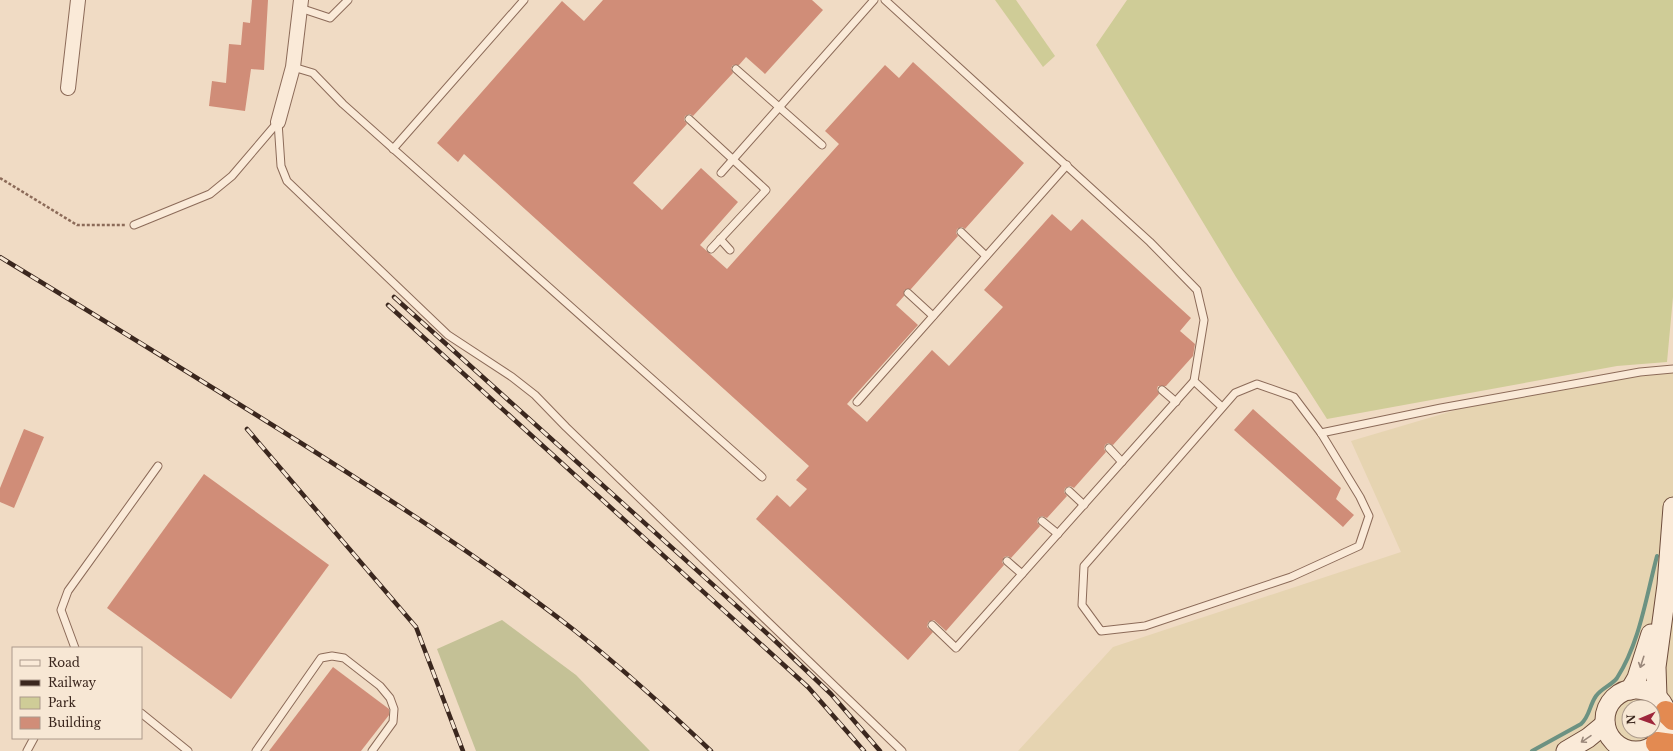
<svg xmlns="http://www.w3.org/2000/svg" width="1673" height="751" font-family="'Libre Baskerville',serif">
<style>
.farmland{fill:#e6d4b1;fill-rule:evenodd}
.green{fill:#cfcc97}
.cemetery{fill:#c4c196}
.lines{fill:none;stroke-linecap:round;stroke-linejoin:round}
.stream{stroke:#6c9282;stroke-width:4}
.building{fill:#d08d78}
.lane-casing{stroke:#8c6b59;stroke-width:9}
.street-casing{stroke:#8c6b59;stroke-width:16}
.secondary-casing{stroke:#6e4d3c;stroke-width:21}
.highway-casing{stroke:#5a3a2d;stroke-width:24}
.path{stroke:#8c6b59;stroke-width:2.5;stroke-dasharray:3 2;stroke-linecap:butt}
.lane{stroke:#faead8;stroke-width:7}
.street{stroke:#faead8;stroke-width:14}
.secondary{stroke:#faead8;stroke-width:19}
.highway{stroke:#e38a51;stroke-width:22}
.rail-casing{stroke:#3b271e;stroke-width:4.5}
.rail{stroke:#f7e7d4;stroke-width:3;stroke-dasharray:9;stroke-linecap:butt}
.oneway{stroke:#9a887b}
</style>
<rect width="100%" height="100%" fill="#f0dbc4"/>
<path class="farmland" d="M1673 369V751H1018L1113 647 1401 552 1351 441 1493 399ZM1629 707H1653V731H1629Z"/>
<g class="green">
<polygon points="995,0 1016,0 1055,56 1043,67"/>
<polygon points="1127,0 1673,0 1673,297 1667,362 1617,366 1327,419 1236,277 1096,45"/>
</g>
<polygon class="cemetery" points="502,620 576,675 650,751 476,751 437,649"/>
<g class="lines">
<path class="stream" d="M1532 751 1581 724C1590 716 1589 706 1596 696 1602 688 1612 685 1617 678 1640 642 1646 597 1657 556"/>
</g>
<g class="building">
<polygon points="252,0 268,0 264,70 251,69 245,111 209,106 212,81 226,83 229,44 241,45 243,22 250,23"/>
<polygon points="603,0 812,0 823,10 765,74 746,57 739,65 733,65 731,68 733,73 693,116 690,114 685,116 684,120 687,124 633,183 662,210 701,168 738,202 700,245 727,269 839,144 825,131 885,65 899,78 913,62 1024,163 965,229 962,227 957,229 956,233 958,236 911,289 904,290 904,296 896,305 918,325 847,404 867,422 932,350 949,366 1003,307 984,290 1052,214 1071,231 1082,219 1191,318 1180,331 1195,344 1193,356 1166,386 1158,386 1157,389 1159,394 1113,445 1108,443 1105,445 1104,449 1106,452 1074,488 1070,486 1065,488 1064,492 1067,496 1047,518 1042,516 1038,518 1037,522 1040,526 1011,558 1008,556 1004,557 1002,562 1004,565 946,631 934,620 928,622 927,627 933,632 908,660 756,519 777,495 790,507 807,489 796,480 809,466 464,154 458,162 437,143 562,1 584,21"/>
<polygon points="1253,409 1341,488 1336,499 1354,515 1343,527 1234,430"/>
<polygon points="24,429 44,437 14,508 0,502 0,488"/>
<polygon points="204,474 329,565 231,699 107,608"/>
<polygon points="333,667 389,709 389,715 361,751 269,751"/>
</g>
<g class="lines">
<g class="lane-casing">
<g id="lane">
<polyline points="885,0 1150,242 1197,290 1204,320 1194,381 1222,407"/>
<polyline points="300,8 330,18 348,0"/>
<polyline points="293,67 313,73 343,104 762,477"/>
<polyline points="736,69 822,145"/>
<polyline points="689,119 766,190 711,249"/>
<polyline points="278,122 281,166 287,181 448,335 512,377 535,395 566,427 902,751"/>
<polyline points="393,149 524,0"/>
<polyline points="721,173 874,0"/>
<polyline points="134,225 210,194 232,176 278,122"/>
<polyline points="961,232 986,256"/>
<polyline points="720,239 730,250"/>
<polyline points="908,293 933,316"/>
<polygon points="1257,384 1294,397 1321,433 1360,497 1369,516 1359,546 1291,577 1145,626 1101,631 1082,605 1084,566 1235,393"/>
<polyline points="1162,390 1176,402"/>
<polyline points="857,402 1067,165"/>
<polyline points="1321,433 1441,408 1640,372 1673,369"/>
<polyline points="1109,448 1122,462"/>
<polyline points="1069,491 1084,505"/>
<polyline points="1042,521 1058,534"/>
<polyline points="1007,561 1022,574"/>
<polyline points="932,625 956,648 1194,381"/>
<polyline points="75,648 61,610 68,591 158,466"/>
<polyline points="141,713 188,751"/>
<polyline points="27,751 34,738"/>
<polyline points="256,751 321,658 332,656 344,658 380,686 390,698 394,709 393,722 372,751"/>
</g>
</g>
<g class="street-casing">
<g id="street">
<polyline points="68,88 78,0"/>
<polyline points="278,122 293,67 301,0"/>
</g>
</g>
<g class="secondary-casing">
<g id="secondary">
<circle cx="1636" cy="720" r="31"/>
<polyline points="1630,690 1637,678 1651,634"/>
<polyline points="1657,697 1656,667 1667,585 1673,507"/>
<polyline points="1566,751 1588,738 1605,724"/>
</g>
</g>
<g class="highway-casing">
<g id="highway">
<polyline points="1666,712 1673,719"/>
<polyline points="1657,743 1673,745"/>
</g>
</g>
<polyline class="path" points="0,178 77,225 126,225"/>
<use href="#lane" class="lane"/>
<use href="#street" class="street"/>
<use href="#secondary" class="secondary"/>
<use href="#highway" class="highway"/>
<g class="rail-casing">
<g id="rail">
<path d="M0 257C100 318 201 380 301 443 394 502 487 562 574 630 622 668 667 709 711 751"/>
<polyline points="394,297 771,637 831,694 880,751"/>
<polyline points="388,305 808,687 864,751"/>
<polyline points="247,429 416,627 463,751"/>
</g>
</g>
<use href="#rail" class="rail"/>
</g>
<defs><path id="oneway-shaft" d="M-6 0H5M1.5-3L5.5 0L1.5 3" fill="none" stroke-width="1.6" stroke-linecap="round" stroke-linejoin="round"/></defs>
<g class="oneway">
<use href="#oneway-shaft" transform="translate(1642 662) rotate(108)"/>
<use href="#oneway-shaft" transform="translate(1586 739) rotate(146)"/>
</g>
<rect x="12" y="647" width="130" height="92" fill="#f7e7d4" stroke="#ac9a8b"/>
<rect x="20" y="660" width="20" height="6" fill="#faead8" stroke="#ac9a8b"/>
<text x="48" y="667" font-size="12" fill="#3b271e">Road</text>
<rect x="20" y="680" width="20" height="6" fill="#3b271e" stroke="#ac9a8b"/>
<text x="48" y="687" font-size="12" fill="#3b271e">Railway</text>
<rect x="20" y="697" width="20" height="12" fill="#cfcc97" stroke="#ac9a8b"/>
<text x="48" y="707" font-size="12" fill="#3b271e">Park</text>
<rect x="20" y="717" width="20" height="12" fill="#d08d78" stroke="#ac9a8b"/>
<text x="48" y="727" font-size="12" fill="#3b271e">Building</text>
<g transform="translate(1641 719) rotate(268)"><circle r="19" fill="#f7e7d4" stroke="#ac9a8b"/>
<path d="M0-3L7 15L0 10L-7 15Z" fill="#9e263b"/>
<text y="-6" font-size="11" font-weight="bold" text-anchor="middle" fill="#3b271e">N</text>
</g>
</svg>
